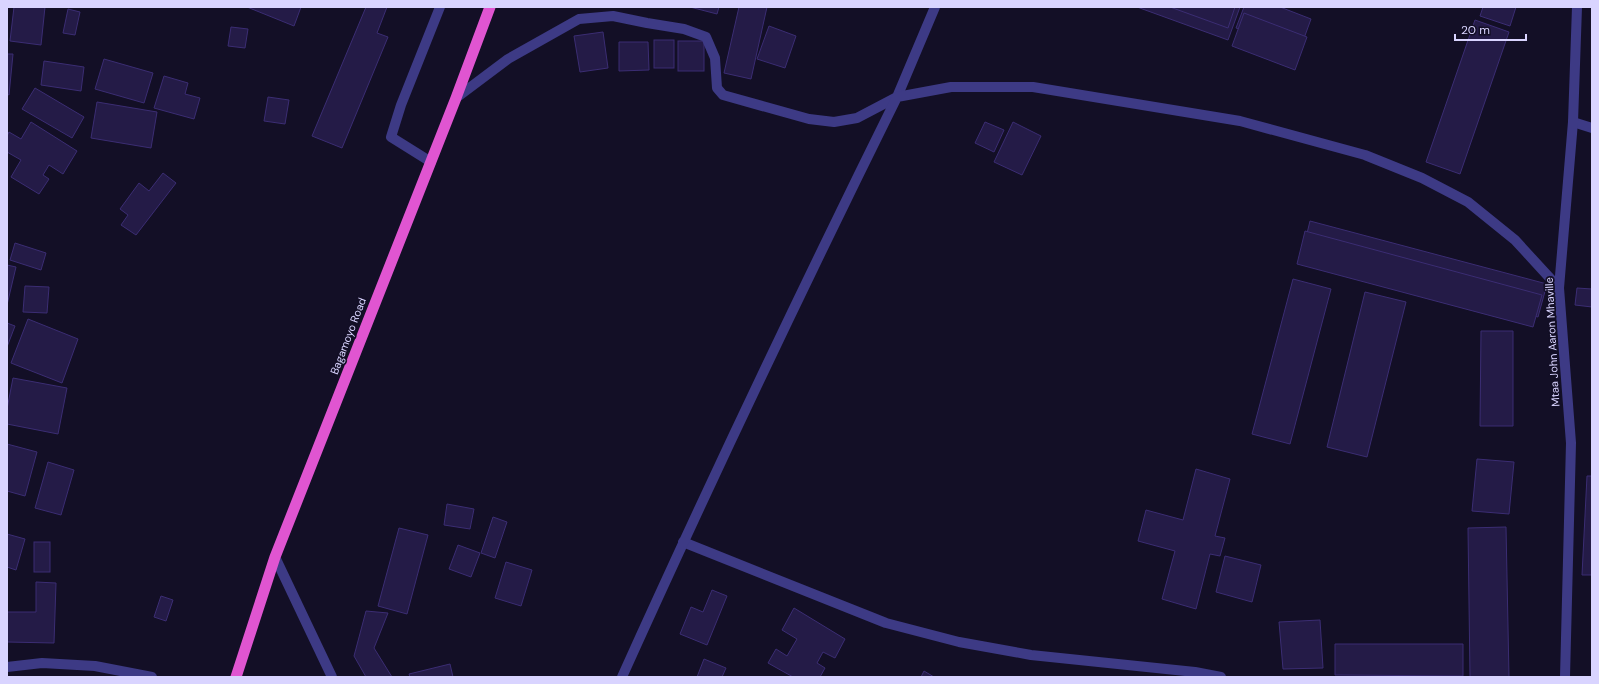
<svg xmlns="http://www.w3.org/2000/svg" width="1599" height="684" font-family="'DM Sans',sans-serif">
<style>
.building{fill:#241b47;stroke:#3b2d73}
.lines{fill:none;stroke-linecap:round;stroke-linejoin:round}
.minor{stroke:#3d3a85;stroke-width:10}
.tertiary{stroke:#3d3a85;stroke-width:10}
.trunk{stroke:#e055d1;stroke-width:11}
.labels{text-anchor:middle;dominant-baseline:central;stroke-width:3.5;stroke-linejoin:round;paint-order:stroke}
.street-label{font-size:11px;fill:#d9d4ff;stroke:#130f26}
</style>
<rect width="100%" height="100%" fill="#130f26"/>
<g class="building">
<polygon points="14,7 45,7 41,45 10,41"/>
<polygon points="247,7 301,7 294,26"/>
<polygon points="366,7 387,7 377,33 388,37 342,148 312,136"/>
<polygon points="690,7 719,7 717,14"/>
<polygon points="739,7 767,7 751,79 724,73"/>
<polygon points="1137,7 1240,7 1228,40"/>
<polygon points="1170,7 1235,7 1228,28"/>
<polygon points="1244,7 1280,7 1311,19 1299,52 1236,28"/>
<polygon points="1483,7 1516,7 1510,26 1480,16"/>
<polygon points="68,9 80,12 75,35 63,33"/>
<polygon points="1244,13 1307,37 1295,70 1232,46"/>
<polygon points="1475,20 1509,32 1460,174 1426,162"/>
<polygon points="769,26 796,36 785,68 757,59"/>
<polygon points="231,27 248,29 245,48 228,46"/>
<polygon points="603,32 608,68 580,72 574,36"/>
<rect x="654" y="40" width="20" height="28"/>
<rect x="678" y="41" width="26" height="30"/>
<polygon points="619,42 648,42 649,70 619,71"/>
<polygon points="7,54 13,54 9,95 7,94"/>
<polygon points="104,59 153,73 144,103 95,89"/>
<polygon points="44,61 84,67 81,91 41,85"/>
<polygon points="164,76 188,83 185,94 200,98 194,119 154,108"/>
<polygon points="35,88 84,117 72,138 22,109"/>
<polygon points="268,97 289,100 285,124 264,121"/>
<polygon points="97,102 157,112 151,148 91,138"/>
<polygon points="31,122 77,151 63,174 49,165 43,175 49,179 39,194 11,177 21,160 7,152 7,136 9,132 21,139"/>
<polygon points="985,122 1004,130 994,152 975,143"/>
<polygon points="1013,122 1041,136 1022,175 994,162"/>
<polygon points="163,173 176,183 136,235 121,225 128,215 120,209 139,183 149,191"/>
<polygon points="1310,221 1547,284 1538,317 1302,254"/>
<polygon points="1305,231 1542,295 1533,327 1297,264"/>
<polygon points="15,243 46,253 41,270 10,260"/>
<polygon points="7,265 16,267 7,305"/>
<polygon points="1293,279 1331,289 1290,444 1252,434"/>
<polygon points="25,286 49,287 47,313 23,312"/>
<polygon points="1577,288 1592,289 1592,307 1575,305"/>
<polygon points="1365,292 1406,302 1367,457 1327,447"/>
<polygon points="28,319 78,339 62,383 11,363"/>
<polygon points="7,323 15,326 7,347"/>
<polygon points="1481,331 1513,331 1513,426 1480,426"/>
<polygon points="13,378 67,388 58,434 7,424 7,409"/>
<polygon points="7,444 37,452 25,496 7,491"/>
<polygon points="1477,459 1514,462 1509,514 1472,511"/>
<polygon points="48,462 74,470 61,515 35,508"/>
<polygon points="1196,469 1230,479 1215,536 1225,538 1220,556 1210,554 1196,609 1162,599 1175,551 1138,541 1146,510 1183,520"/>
<polygon points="1587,476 1592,476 1592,575 1582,575"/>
<polygon points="447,504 474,509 470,529 444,525"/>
<polygon points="493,517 507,522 495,558 481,553"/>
<polygon points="1506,527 1509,677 1470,677 1468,528"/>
<polygon points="399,528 428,535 407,614 378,606"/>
<polygon points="7,534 25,539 16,570 7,567"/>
<rect x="34" y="542" width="16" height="30"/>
<polygon points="458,545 480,553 471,577 449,569"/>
<polygon points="1225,556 1261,565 1252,602 1216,592"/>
<polygon points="506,562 532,570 521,606 495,598"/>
<polygon points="36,582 56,583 54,643 7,642 7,612 36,612"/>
<polygon points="712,590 727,596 707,645 680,634 691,607 703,612"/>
<polygon points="161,596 173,600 166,621 154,617"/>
<polygon points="794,608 845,639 835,658 823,652 817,663 825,668 820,677 793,677 768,663 776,649 787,656 797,639 782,630"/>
<polygon points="366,611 388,613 374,648 392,677 366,677 354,656"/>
<polygon points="1320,620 1323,668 1283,669 1279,622"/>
<polygon points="1335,644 1463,644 1463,676 1335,675"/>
<polygon points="704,659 726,668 722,677 697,677"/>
<polygon points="450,664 453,677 410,677 409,674"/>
<polygon points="924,671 934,677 921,677"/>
</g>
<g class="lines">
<g class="minor">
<polyline points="456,98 508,59 579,19 613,16 647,23 684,29 706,37 715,58 717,88 723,95 809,119 834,122 857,118 897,97 935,7"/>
<polyline points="1573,122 1592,128"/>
<polyline points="431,162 391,137 401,105 440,7"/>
<polyline points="683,542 886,623 959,642 1031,655 1195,672 1221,677"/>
<polyline points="275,557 332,677"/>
<path d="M622 677C710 482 802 289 897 97L951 87H1033L1240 121 1365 155 1422 178 1468 202 1515 240 1559 288"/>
<polyline points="1565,677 1571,443 1559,288 1573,122 1577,7"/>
</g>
<polyline class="tertiary" points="7,667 42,663 95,666 152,677"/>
<polyline class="trunk" points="236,677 275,557 456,98 490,7"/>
</g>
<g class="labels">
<g class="street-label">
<text transform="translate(348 336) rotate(-69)">Bagamoyo Road</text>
<text transform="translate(1552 342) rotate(-93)">Mtaa John Aaron Mhaville</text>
</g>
</g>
<rect width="1599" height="684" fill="none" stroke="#d9d4ff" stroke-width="16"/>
<path d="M1455 34v6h71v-6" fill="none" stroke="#d9d4ff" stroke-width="2"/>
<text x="1461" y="34" font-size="12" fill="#d9d4ff" stroke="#130f26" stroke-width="3" paint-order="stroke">20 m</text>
</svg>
